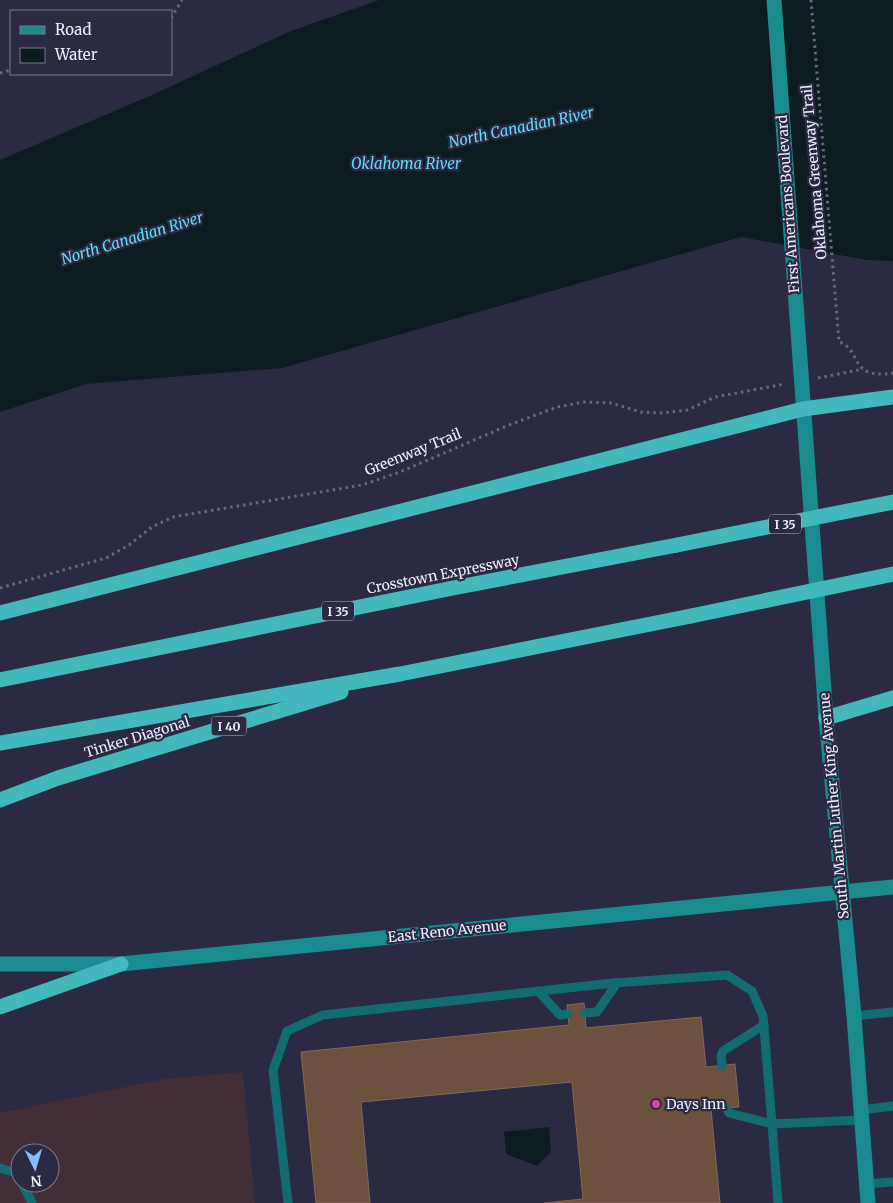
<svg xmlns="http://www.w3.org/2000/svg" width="893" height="1203" font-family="Merriweather,serif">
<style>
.industrial{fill:#412e37;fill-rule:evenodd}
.water{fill:#0c1c20}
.building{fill:#6b513e;stroke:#846955}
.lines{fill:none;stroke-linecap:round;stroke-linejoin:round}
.path{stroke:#68677e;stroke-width:3;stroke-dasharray:2.5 4;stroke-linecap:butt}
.lane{stroke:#136d70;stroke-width:9}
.secondary{stroke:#1a8c90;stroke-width:15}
.highway{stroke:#42b8bd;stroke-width:15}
.highway-bridge{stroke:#42b8bd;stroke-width:15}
.hotel-dot{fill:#d1479c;stroke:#2b2a43;stroke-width:2}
.labels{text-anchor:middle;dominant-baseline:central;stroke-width:4.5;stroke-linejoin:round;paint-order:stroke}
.shield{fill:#2b2a43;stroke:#b3b3c7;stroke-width:1}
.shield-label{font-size:12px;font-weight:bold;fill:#edeeff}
.street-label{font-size:14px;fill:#edeeff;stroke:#2b2a43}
.poi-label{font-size:14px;fill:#edeeff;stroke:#2b2a43;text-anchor:start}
.water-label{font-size:15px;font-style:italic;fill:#60daf5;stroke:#2b2a43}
</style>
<rect width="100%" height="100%" fill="#2b2a43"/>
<path class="industrial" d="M243 1072 255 1203H0V1113L164 1079ZM20 1153H50V1183H20Z"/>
<g class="water">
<polygon points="379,0 893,0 893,261 867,260 741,237 282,368 86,384 0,412 0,160 152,95 291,31"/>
<polygon points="549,1127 551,1152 537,1166 506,1154 504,1132"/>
</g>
<polygon class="building" points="584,1003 586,1028 701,1017 706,1067 735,1064 739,1107 711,1109 720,1203 544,1203 583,1199 572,1082 361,1102 370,1203 316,1203 301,1052 569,1025 567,1005"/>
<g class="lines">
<g class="path">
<path d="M811 0 839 342C863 350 848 380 893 373"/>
<polyline points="171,18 182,0"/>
<polyline points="0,73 11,70"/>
<polyline points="818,378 863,369"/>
<polyline points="0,588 106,558 129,545 152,527 173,517 362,485 400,472 509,425 557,407 584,402 611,403 641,412 662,413 687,410 715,397 785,384"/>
</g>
<g class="lane">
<polyline points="538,991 560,1015 568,1014"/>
<polyline points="585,1013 597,1012 617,983"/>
<polyline points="854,1016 893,1012"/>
<polyline points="722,1066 721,1056 723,1051 764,1025"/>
<polyline points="861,1110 893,1106"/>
<polyline points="0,1168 17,1173 20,1179"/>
<polyline points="22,1183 32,1203"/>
<polyline points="866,1184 893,1182"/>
<polyline points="288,1203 273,1070 287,1031 323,1015 613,983 727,975 752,991 763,1016 772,1124 729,1113 726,1108"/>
<polyline points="778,1203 772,1124 861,1120"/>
</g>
<g class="secondary">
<polyline points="774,0 826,718 854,1016 868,1203"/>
<polyline points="0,964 121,964 893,887"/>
</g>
<g class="highway">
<polyline points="0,613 803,409 893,397"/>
<polyline points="0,680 453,588 677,545"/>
<polyline points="826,718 893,698"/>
<polyline points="0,743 400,674 691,616"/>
<polyline points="0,800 58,778 341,692"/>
<polyline points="0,1007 121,964"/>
</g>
<g class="highway-bridge">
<polyline points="677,545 893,502"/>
<polyline points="691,616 893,574"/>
</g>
</g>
<circle class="hotel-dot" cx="656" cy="1104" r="5"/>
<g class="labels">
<g class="shield">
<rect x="769" y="514.5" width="32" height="19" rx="4"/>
<rect x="322" y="601.5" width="32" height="19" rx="4"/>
<rect x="211.5" y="716.5" width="35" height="19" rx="4"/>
</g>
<g class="shield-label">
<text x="785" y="524">I 35</text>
<text x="338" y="611">I 35</text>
<text x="229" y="726">I 40</text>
</g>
<g class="street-label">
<text transform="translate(814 172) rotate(-95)">Oklahoma Greenway Trail</text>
<text transform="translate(788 204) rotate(-94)">First Americans Boulevard</text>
<text transform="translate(413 452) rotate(-22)">Greenway Trail</text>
<text transform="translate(443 574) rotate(-11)">Crosstown Expressway</text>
<text transform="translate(137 737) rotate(-17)">Tinker Diagonal</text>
<text transform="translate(834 806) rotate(-95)">South Martin Luther King Avenue</text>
<text transform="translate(447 931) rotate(-6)">East Reno Avenue</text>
</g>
<g class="poi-label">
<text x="666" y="1104">Days Inn</text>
</g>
<g class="water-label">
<text transform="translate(521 127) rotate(-12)">North Canadian River</text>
<text x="406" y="163">Oklahoma River</text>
<text transform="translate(132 238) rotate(-17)">North Canadian River</text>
</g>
</g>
<rect x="10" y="10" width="162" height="65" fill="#2b2a43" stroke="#79788e"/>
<rect x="20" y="26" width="25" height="8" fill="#1a8c90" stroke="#79788e"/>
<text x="55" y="35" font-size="15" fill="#edeeff">Road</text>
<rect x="20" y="48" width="25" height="15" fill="#0c1c20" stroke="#79788e"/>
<text x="55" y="60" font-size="15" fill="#edeeff">Water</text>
<g transform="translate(35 1168) rotate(175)"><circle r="24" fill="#2b2a43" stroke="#79788e"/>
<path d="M0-4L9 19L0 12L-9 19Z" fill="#89bafc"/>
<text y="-8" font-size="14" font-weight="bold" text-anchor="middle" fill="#edeeff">N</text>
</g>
</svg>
